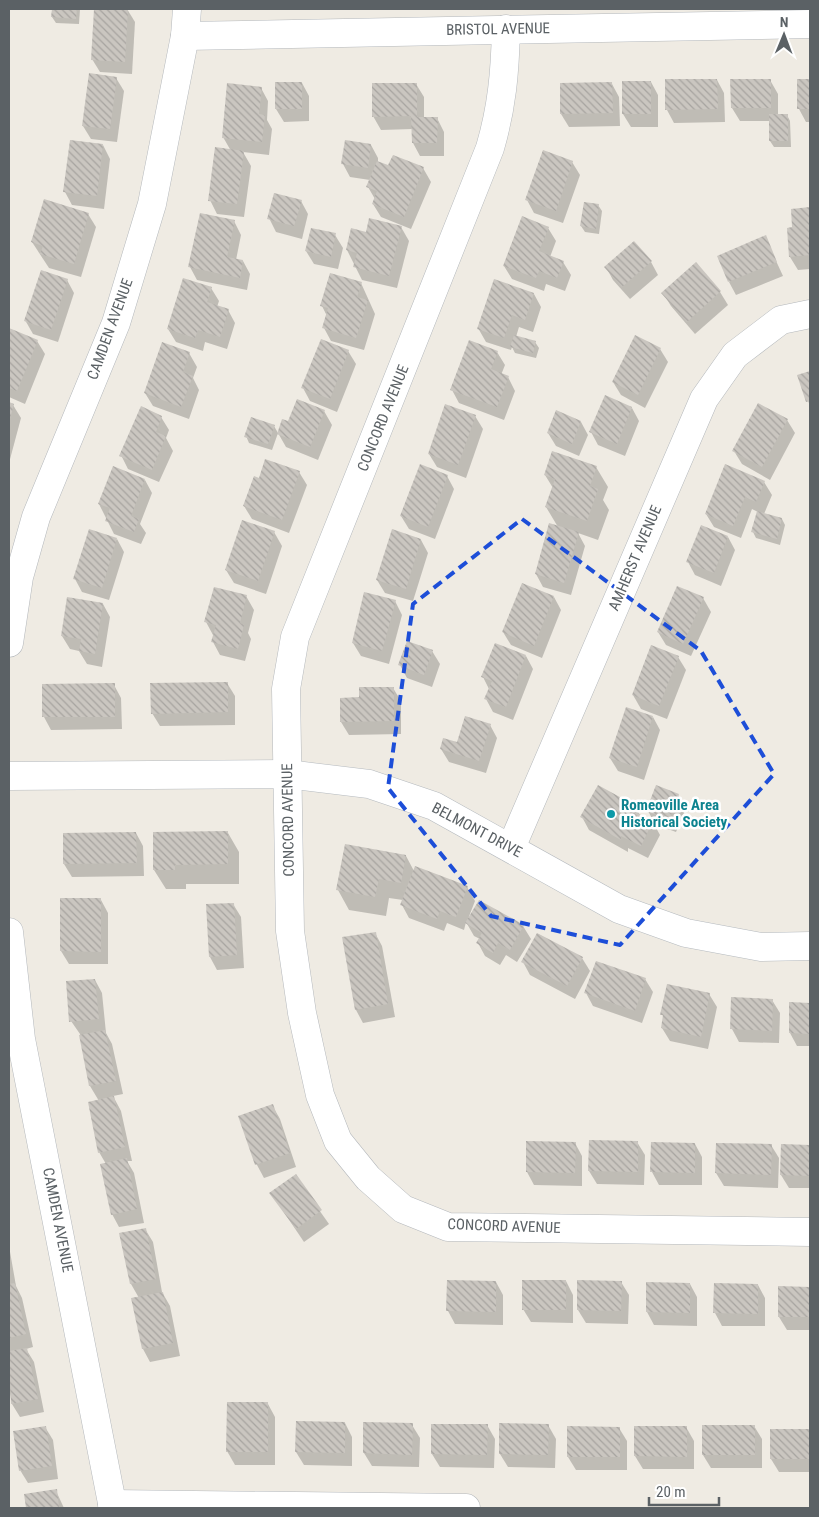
<svg xmlns="http://www.w3.org/2000/svg" width="819" height="1517" font-family="'Roboto Condensed',sans-serif">
<style>
.shadow{fill:#0003}
.building{fill:url(#building-back-hatch)}
.lines{fill:none;stroke-linecap:round;stroke-linejoin:round}
.street-casing{stroke:#b4b8bc;stroke-width:29}
.secondary-casing{stroke:#b5babf;stroke-width:29}
.street{stroke:#fff;stroke-width:28}
.secondary{stroke:#fff;stroke-width:28}
.marked{fill:none;stroke:#1d4ed8;stroke-width:4;stroke-dasharray:10 6;stroke-linejoin:round}
.culture-dot{fill:#0f9aa8;stroke:#fff;stroke-width:2}
.labels{text-anchor:middle;dominant-baseline:central;stroke-width:5;stroke-linejoin:round;paint-order:stroke}
.street-label{font-size:15px;fill:#5b6165;stroke:#fff}
.culture-label{font-size:15px;font-weight:bold;fill:#0d838f;stroke:#fff;text-anchor:start}
</style>
<defs>
<pattern id="building-back-hatch" width="6" height="6" patternUnits="userSpaceOnUse" patternTransform="scale(1.25)"><rect width="6" height="6" fill="#cac6c0"/><path d="M-1 5l2 2M0 0l6 6M5-1l2 2" fill="none" stroke="#a7a4a0"/></pattern>
</defs>
<rect width="100%" height="100%" fill="#efebe3"/>
<g class="shadow">
<polygon points="53,9 80,9 79,24 56,23 52,17"/>
<polygon points="95,9 127,9 135,22 132,74 100,72 92,59"/>
<polygon points="116,78 124,91 117,142 91,139 83,126"/>
<polygon points="717,80 724,93 725,122 674,123 667,110"/>
<polygon points="770,80 778,94 778,115 787,115 790,121 791,147 774,147 770,141 770,121 740,121 732,108"/>
<polygon points="798,80 810,80 810,122 806,122 799,109"/>
<polygon points="651,82 658,95 658,127 631,127 623,114"/>
<polygon points="302,83 309,96 309,121 284,122 276,109"/>
<polygon points="416,84 424,97 424,118 437,118 444,132 444,156 420,156 413,143 413,129 381,130 373,116"/>
<polygon points="612,84 619,97 620,126 569,127 561,114"/>
<polygon points="261,88 268,101 267,120 272,129 269,155 243,152 251,166 244,217 217,214 210,200 231,151 223,137"/>
<polygon points="103,145 110,159 104,209 72,205 65,192"/>
<polygon points="371,145 378,158 378,162 389,167 423,168 431,182 411,229 381,217 373,204 375,199 368,187 370,180 350,177 343,164"/>
<polygon points="572,162 580,175 563,223 534,213 527,200"/>
<polygon points="301,201 308,214 302,239 276,232 269,218"/>
<polygon points="598,205 602,211 599,234 585,232 581,226"/>
<polygon points="810,208 810,269 798,270 790,257 793,228 792,210"/>
<polygon points="88,214 96,227 81,277 49,268 32,242"/>
<polygon points="234,221 241,235 236,260 243,261 250,274 247,290 197,280 190,267"/>
<polygon points="401,227 409,241 397,288 362,280 347,250 367,233"/>
<polygon points="548,228 556,241 550,257 563,262 571,275 565,291 546,284 544,291 512,279 504,266"/>
<polygon points="335,235 343,248 338,269 314,264 306,251"/>
<polygon points="765,237 783,276 736,295 729,282"/>
<polygon points="651,262 658,275 630,299 613,280 606,267"/>
<polygon points="67,280 74,293 58,342 33,334 25,320"/>
<polygon points="361,283 375,314 364,350 331,341 324,328 327,316 322,306"/>
<polygon points="211,288 219,301 217,307 228,310 235,323 227,349 205,342 203,351 176,342 168,329"/>
<polygon points="720,292 728,305 695,334 671,306 663,293"/>
<polygon points="534,294 541,307 533,332 519,327 516,337 535,342 539,348 536,358 515,353 512,347 511,350 486,342 478,328"/>
<polygon points="9,329 37,341 45,354 25,404 9,397"/>
<polygon points="660,349 668,362 645,408 621,395 613,382"/>
<polygon points="348,351 356,364 337,412 310,401 303,388"/>
<polygon points="497,352 505,365 501,375 508,377 515,391 504,420 459,403 452,390"/>
<polygon points="189,353 197,367 193,378 199,390 189,419 153,406 145,393"/>
<polygon points="810,372 810,406 799,376"/>
<polygon points="9,404 13,405 21,418 9,463"/>
<polygon points="632,408 639,421 625,456 598,445 591,432"/>
<polygon points="324,411 332,425 318,460 286,447 278,433 272,450 249,443 246,436 274,426 278,433 289,423"/>
<polygon points="475,416 483,429 466,478 437,467 429,454"/>
<polygon points="161,417 169,430 166,438 173,451 159,482 128,469 121,455"/>
<polygon points="787,420 795,433 770,480 742,464 734,451"/>
<polygon points="581,422 588,435 579,456 556,446 548,433"/>
<polygon points="596,467 608,487 603,500 609,510 598,540 578,533 585,546 571,595 543,587 536,574 558,527 546,507 553,488 545,475"/>
<polygon points="299,472 307,485 289,533 252,519 244,506 259,479"/>
<polygon points="447,476 454,489 435,539 409,529 401,516"/>
<polygon points="145,480 152,493 140,524 146,533 141,544 114,534 99,504"/>
<polygon points="764,482 772,495 764,514 782,519 785,525 780,545 756,538 753,532 758,512 752,509 741,538 714,527 706,514"/>
<polygon points="274,532 282,546 266,594 234,583 226,570"/>
<polygon points="728,537 735,550 721,586 695,575 688,562"/>
<polygon points="117,539 124,552 109,600 82,592 75,579"/>
<polygon points="421,540 428,553 413,601 385,593 377,580"/>
<polygon points="246,596 254,610 248,633 251,639 245,661 220,655 213,642 213,635 206,622"/>
<polygon points="554,597 561,610 542,658 511,645 503,632"/>
<polygon points="703,598 711,612 691,656 666,645 658,632"/>
<polygon points="395,601 402,615 389,664 361,656 353,643"/>
<polygon points="103,604 110,617 102,667 87,664 79,651 70,649 62,636"/>
<polygon points="432,651 440,664 432,687 407,678 400,665"/>
<polygon points="526,656 533,669 513,720 493,712 486,699 489,689 483,677"/>
<polygon points="678,657 686,670 667,719 641,709 633,695"/>
<polygon points="227,683 235,696 235,725 160,726 152,713"/>
<polygon points="114,685 121,698 122,729 51,730 44,717"/>
<polygon points="393,688 401,701 401,734 349,735 341,722 361,699"/>
<polygon points="653,717 660,730 644,780 618,771 610,758"/>
<polygon points="490,725 497,738 486,773 449,762 441,749 458,744"/>
<polygon points="678,795 686,808 676,832 654,824 660,835 648,858 628,848 628,852 589,830 582,817 635,807 640,815 654,822 648,811"/>
<polygon points="136,833 143,846 144,876 72,877 64,864"/>
<polygon points="228,833 239,852 239,884 186,884 186,889 166,889 154,870"/>
<polygon points="406,856 414,871 467,887 475,901 468,919 523,926 531,939 517,962 506,955 500,965 485,956 478,943 480,939 474,936 466,922 464,930 447,923 444,931 409,918 402,905 403,900 389,898 386,916 349,910 338,890"/>
<polygon points="101,900 108,913 108,964 69,964 61,951"/>
<polygon points="233,904 241,917 244,968 217,970 210,957"/>
<polygon points="375,933 382,946 395,1017 363,1023 356,1010"/>
<polygon points="538,934 582,958 590,971 575,999 530,975 523,962"/>
<polygon points="645,979 653,992 642,1023 593,1006 586,993"/>
<polygon points="95,980 102,993 106,1033 112,1044 123,1094 113,1096 121,1111 132,1161 127,1161 134,1173 144,1223 119,1227 112,1214 106,1164 99,1152 99,1101 90,1086 80,1034 71,1021"/>
<polygon points="709,994 717,1007 708,1049 670,1041 662,1028 664,1019 662,1014"/>
<polygon points="772,1000 780,1013 779,1043 739,1042 732,1029"/>
<polygon points="790,1004 810,1004 810,1046 797,1046 790,1033"/>
<polygon points="272,1105 280,1119 296,1167 264,1178 257,1165 240,1117"/>
<polygon points="637,1142 645,1155 644,1185 597,1184 589,1171"/>
<polygon points="575,1143 582,1156 582,1186 534,1185 527,1172"/>
<polygon points="695,1144 702,1157 702,1185 659,1185 652,1172"/>
<polygon points="771,1145 779,1158 778,1188 724,1186 716,1173"/>
<polygon points="782,1145 810,1146 810,1188 789,1188 781,1175"/>
<polygon points="295,1176 329,1224 304,1242 271,1193"/>
<polygon points="145,1229 153,1242 162,1292 170,1306 180,1356 150,1362 143,1349 133,1299 139,1298 131,1284 121,1234"/>
<polygon points="9,1246 16,1286 22,1298 33,1347 26,1349 34,1362 44,1412 20,1417 12,1404 9,1388"/>
<polygon points="566,1281 573,1295 573,1323 531,1322 523,1309"/>
<polygon points="496,1282 503,1295 503,1325 455,1324 448,1311"/>
<polygon points="579,1282 621,1282 629,1295 628,1324 586,1323 578,1310"/>
<polygon points="647,1284 690,1284 697,1297 697,1326 654,1325 647,1312"/>
<polygon points="758,1285 765,1298 765,1326 722,1326 715,1313"/>
<polygon points="779,1287 810,1288 810,1330 787,1330 779,1317"/>
<polygon points="268,1404 275,1417 275,1465 235,1465 227,1451"/>
<polygon points="345,1423 352,1437 352,1466 304,1465 296,1452"/>
<polygon points="412,1425 420,1438 419,1467 372,1466 364,1453"/>
<polygon points="487,1425 495,1439 494,1468 440,1467 432,1454"/>
<polygon points="548,1425 556,1439 555,1468 508,1467 500,1454"/>
<polygon points="754,1426 762,1439 762,1468 711,1468 703,1455"/>
<polygon points="45,1427 53,1440 58,1479 28,1483 20,1470"/>
<polygon points="635,1427 686,1427 694,1441 694,1469 643,1469 635,1456"/>
<polygon points="619,1428 627,1441 627,1470 576,1470 568,1457"/>
<polygon points="771,1430 810,1430 810,1472 779,1472 771,1459"/>
<polygon points="56,1491 64,1508 27,1508 25,1495"/>
</g>
<g class="building">
<polygon points="52,9 77,9 76,19 51,17"/>
<polygon points="94,9 128,9 125,62 91,60"/>
<polygon points="89,73 117,77 110,129 82,126"/>
<polygon points="665,79 717,79 718,109 665,110"/>
<polygon points="730,79 771,79 771,108 731,108"/>
<rect x="797" y="79" width="13" height="30"/>
<rect x="622" y="81" width="29" height="33"/>
<rect x="275" y="82" width="27" height="27"/>
<polygon points="612,82 613,113 560,114 560,83"/>
<polygon points="227,83 262,87 259,114 265,115 262,142 222,138"/>
<polygon points="372,83 417,83 417,117 438,117 437,143 412,143 411,116 372,117"/>
<rect x="769" y="114" width="19" height="27"/>
<polygon points="70,140 103,144 97,196 63,192"/>
<polygon points="345,140 371,144 368,168 341,164"/>
<polygon points="215,147 244,151 237,204 208,201"/>
<polygon points="543,150 573,161 556,211 525,200"/>
<polygon points="393,155 424,167 404,217 372,204 377,191 366,187 377,161 388,165"/>
<polygon points="274,193 302,200 294,226 267,219"/>
<polygon points="44,199 89,213 74,264 40,254 43,246 31,242"/>
<polygon points="584,202 599,204 596,229 580,226"/>
<polygon points="810,207 810,255 789,257 787,228 792,227 791,209"/>
<polygon points="200,213 235,220 227,257 243,260 240,278 188,267"/>
<polygon points="522,216 549,227 539,251 564,261 557,278 539,271 536,278 503,266"/>
<polygon points="369,218 402,226 389,276 353,267 357,253 346,250 351,228 366,232"/>
<polygon points="311,228 336,233 331,257 305,251"/>
<polygon points="766,235 777,262 728,282 717,256"/>
<polygon points="634,241 652,261 622,287 604,267"/>
<polygon points="696,262 721,291 687,322 661,293"/>
<polygon points="41,270 68,279 51,330 24,321"/>
<polygon points="330,273 362,282 357,297 368,300 356,338 322,328 328,308 320,306"/>
<polygon points="183,278 212,287 207,302 229,309 220,337 198,330 195,338 167,329"/>
<polygon points="494,279 534,293 525,320 512,315 504,338 477,329"/>
<polygon points="9,328 38,340 17,391 9,388"/>
<polygon points="514,335 536,341 533,353 510,347"/>
<polygon points="635,335 661,348 638,395 612,382"/>
<polygon points="321,339 349,350 330,399 301,388"/>
<polygon points="469,340 498,351 491,369 509,376 497,407 450,390"/>
<polygon points="162,342 190,352 183,372 193,376 181,407 144,393"/>
<polygon points="810,371 810,401 806,402 797,375"/>
<polygon points="605,395 632,407 617,444 589,432"/>
<polygon points="297,399 325,410 310,447 277,434 282,419 288,421"/>
<polygon points="9,402 14,404 9,422"/>
<polygon points="758,403 788,419 762,467 732,451"/>
<polygon points="445,404 476,415 458,465 428,454"/>
<polygon points="141,406 162,416 156,432 166,436 152,470 119,456"/>
<polygon points="556,410 581,421 572,444 547,433"/>
<polygon points="251,417 275,425 268,444 244,437"/>
<polygon points="552,451 597,466 590,486 598,489 587,521 545,507 555,479 544,475"/>
<polygon points="265,459 300,471 282,520 243,506 254,476 259,478"/>
<polygon points="420,464 448,475 428,527 400,516"/>
<polygon points="725,464 765,481 756,502 745,497 733,526 705,514"/>
<polygon points="113,466 145,479 131,516 139,519 134,532 105,521 110,508 98,504"/>
<polygon points="757,511 782,518 777,539 751,532"/>
<polygon points="242,520 275,531 258,581 225,570"/>
<polygon points="549,523 579,532 564,583 535,574"/>
<polygon points="701,525 728,536 714,573 686,562"/>
<polygon points="89,529 117,538 102,588 73,579"/>
<polygon points="392,529 421,539 406,589 376,580"/>
<polygon points="522,583 554,596 534,646 502,632"/>
<polygon points="677,586 704,597 683,644 657,632"/>
<polygon points="214,587 247,595 240,623 244,625 238,649 211,642 216,625 204,622"/>
<polygon points="364,592 396,600 382,651 352,643"/>
<polygon points="67,597 103,603 95,654 79,651 81,639 61,636"/>
<polygon points="407,641 433,650 424,675 398,665"/>
<polygon points="495,643 526,655 506,707 484,699 492,681 481,677"/>
<polygon points="651,645 679,656 659,706 632,695"/>
<polygon points="228,682 228,712 151,714 150,683"/>
<polygon points="115,683 115,717 42,717 42,684"/>
<polygon points="359,687 394,687 394,721 340,722 340,698 359,697"/>
<polygon points="626,707 653,716 637,767 609,758"/>
<polygon points="465,716 491,724 479,761 440,749 443,738 457,742"/>
<polygon points="598,785 636,806 635,812 653,821 641,846 621,836 621,840 580,817"/>
<polygon points="656,785 679,794 669,820 646,811"/>
<polygon points="228,831 228,864 175,865 175,870 153,870 153,832"/>
<polygon points="136,832 137,863 63,864 63,833"/>
<polygon points="345,844 406,855 401,883 379,879 375,897 336,890"/>
<polygon points="415,866 468,886 456,917 440,911 437,919 400,905"/>
<polygon points="60,898 101,898 101,952 60,951"/>
<polygon points="479,900 524,925 510,950 498,943 493,953 476,943 482,933 465,923"/>
<polygon points="234,903 237,955 209,957 206,904"/>
<polygon points="376,932 388,1004 355,1010 342,937"/>
<polygon points="537,933 583,957 567,986 521,962"/>
<polygon points="596,961 646,978 635,1011 584,993"/>
<polygon points="95,979 99,1019 69,1022 66,981"/>
<polygon points="667,984 710,993 701,1037 661,1028 663,1015 660,1015"/>
<polygon points="731,997 773,999 772,1031 730,1029"/>
<polygon points="789,1002 810,1003 810,1034 789,1033"/>
<polygon points="105,1030 116,1081 89,1086 79,1035"/>
<polygon points="114,1096 125,1147 98,1153 88,1102"/>
<polygon points="273,1104 290,1153 255,1165 238,1116"/>
<polygon points="589,1140 638,1141 638,1172 588,1171"/>
<polygon points="526,1141 576,1142 575,1173 526,1172"/>
<polygon points="651,1142 695,1143 695,1173 650,1172"/>
<polygon points="716,1143 772,1144 771,1175 715,1173"/>
<polygon points="781,1144 810,1145 810,1176 780,1175"/>
<polygon points="127,1158 137,1209 111,1215 100,1164"/>
<polygon points="296,1174 322,1210 296,1229 269,1193"/>
<polygon points="146,1228 156,1279 130,1284 119,1233"/>
<polygon points="447,1280 496,1281 496,1312 446,1311"/>
<rect x="522" y="1280" width="44" height="30"/>
<polygon points="577,1280 622,1281 621,1311 577,1310"/>
<polygon points="646,1282 690,1283 690,1313 646,1312"/>
<polygon points="15,1283 26,1334 9,1338 9,1284"/>
<polygon points="714,1283 758,1284 758,1314 713,1313"/>
<polygon points="778,1286 810,1287 810,1317 778,1317"/>
<polygon points="163,1292 173,1343 142,1349 131,1298"/>
<polygon points="27,1348 38,1399 11,1404 9,1351"/>
<polygon points="227,1402 268,1402 268,1452 226,1452"/>
<polygon points="296,1421 345,1422 345,1453 295,1452"/>
<polygon points="363,1422 413,1423 412,1455 363,1453"/>
<polygon points="499,1423 549,1424 548,1455 499,1454"/>
<polygon points="431,1424 488,1424 487,1455 431,1454"/>
<rect x="702" y="1425" width="53" height="30"/>
<polygon points="46,1426 52,1466 19,1471 13,1431"/>
<polygon points="567,1426 620,1427 620,1457 567,1457"/>
<polygon points="634,1426 687,1426 687,1457 634,1456"/>
<rect x="770" y="1429" width="40" height="30"/>
<polygon points="57,1489 59,1508 26,1508 24,1494"/>
</g>
<g class="lines">
<g class="street-casing">
<g id="street">
<path d="M506 29C505 72 502 107 490 148L295 637 286 689 290 931 302 1013 320 1095 338 1141 368 1178 403 1209 448 1227 810 1232"/>
<polyline points="185,36 810,24"/>
<polyline points="9,643 19,577 36,517 116,323 152,204 185,36 187,9"/>
<polyline points="511,848 704,399 735,355 781,320 810,314"/>
<polyline points="9,932 21,1039 113,1508"/>
<polyline points="112,1504 466,1508"/>
</g>
</g>
<g class="secondary-casing">
<polyline id="secondary" points="9,776 287,774 369,784 434,806 619,909 686,933 761,947 810,946"/>
</g>
<use href="#street" class="street"/>
<use href="#secondary" class="secondary"/>
</g>
<path class="marked" d="M522 519 701 651 774 774 620 945 491 916 388 788 413 604Z"/>
<circle class="culture-dot" cx="611" cy="814" r="5"/>
<g class="labels">
<g class="street-label">
<text transform="translate(498 29) rotate(-1)">BRISTOL AVENUE</text>
<text transform="translate(110 329) rotate(-70)">CAMDEN AVENUE</text>
<text transform="translate(383 418) rotate(-68)">CONCORD AVENUE</text>
<text transform="translate(635 558) rotate(-67)">AMHERST AVENUE</text>
<text transform="translate(288 820) rotate(-91)">CONCORD AVENUE</text>
<text transform="translate(477 830) rotate(28)">BELMONT DRIVE</text>
<text transform="translate(58 1220) rotate(79)">CAMDEN AVENUE</text>
<text transform="translate(504 1226) rotate(2)">CONCORD AVENUE</text>
</g>
<g class="culture-label">
<text x="621" y="805">Romeoville Area<tspan x="621" dy="17">Historical Society</tspan></text>
</g>
</g>
<rect width="819" height="1517" fill="none" stroke="#5b6165" stroke-width="20"/>
<g transform="translate(784 35) rotate(1)" stroke="#ffffff" stroke-width="4" paint-order="stroke">
<path d="M0-4L9 19L0 12L-9 19Z" fill="#5b6165"/>
<text y="-8" font-size="14" font-weight="bold" text-anchor="middle" fill="#5b6165">N</text>
</g>
<path d="M649 1497v8h70v-8" fill="none" stroke="#5b6165" stroke-width="2.5"/>
<text x="656" y="1497" font-size="15" fill="#5b6165" stroke="#ffffff" stroke-width="4" paint-order="stroke">20 m</text>
</svg>
